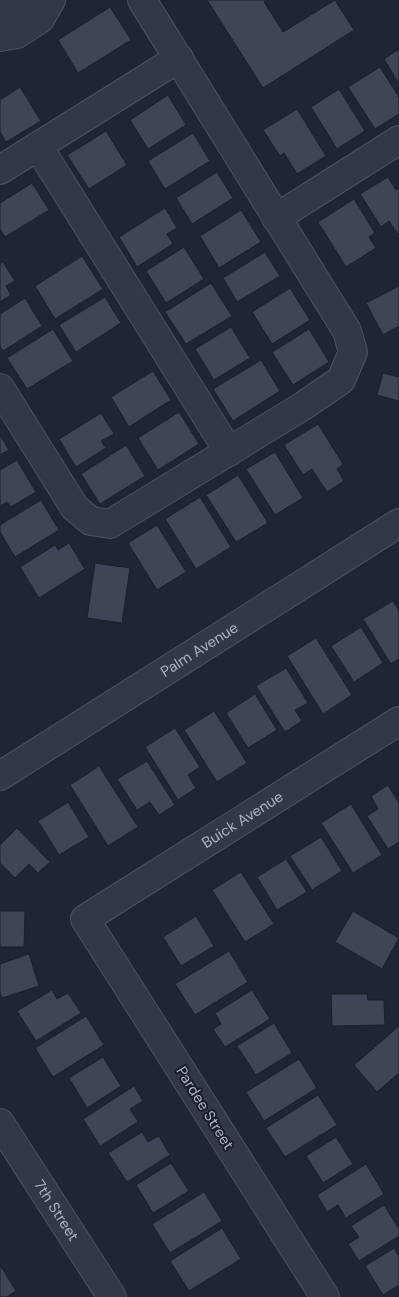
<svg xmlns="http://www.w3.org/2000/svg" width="399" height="1297" font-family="'DM Sans',sans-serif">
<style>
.building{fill:#3e4557;stroke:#1a1f2b}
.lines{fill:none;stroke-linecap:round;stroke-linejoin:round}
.minor-casing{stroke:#4d5260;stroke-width:30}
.minor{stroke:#333845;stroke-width:28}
.labels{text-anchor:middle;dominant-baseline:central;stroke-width:4;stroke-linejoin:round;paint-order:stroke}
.street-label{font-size:15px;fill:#adb2c2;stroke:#191d29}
</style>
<rect width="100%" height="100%" fill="#202534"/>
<g class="building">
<polygon points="207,0 267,0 264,2 283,32 335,0 354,30 263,88"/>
<polygon points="110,7 131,40 78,73 58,40"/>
<polygon points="399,49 399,84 384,59"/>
<polygon points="380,67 399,97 399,114 375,129 348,87"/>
<polygon points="20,87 41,121 6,142 0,132 0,100"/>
<polygon points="339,89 365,131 337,149 311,107"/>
<polygon points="168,95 186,125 148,149 130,120"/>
<polygon points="297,109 326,156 297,174 284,153 280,156 263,130"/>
<polygon points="106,131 127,165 89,189 67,155"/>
<polygon points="193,133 210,161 165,189 148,161"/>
<polygon points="217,172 233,198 192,224 176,198"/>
<polygon points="388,177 396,190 399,188 399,233 398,234 389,221 381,227 360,194"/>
<polygon points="32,183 49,210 5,237 0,229 0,203"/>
<polygon points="354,199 375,233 369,237 376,248 346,267 318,222"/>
<polygon points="165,208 177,228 167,234 173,244 137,267 119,237"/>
<polygon points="241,210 261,242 219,268 200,236"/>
<polygon points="184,247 204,279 166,303 146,271"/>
<polygon points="265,252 280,276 237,302 223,278"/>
<polygon points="82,256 103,289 55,319 35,286"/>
<polygon points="3,262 15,281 6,286 11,295 0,302 0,264"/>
<polygon points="211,283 232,316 186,344 165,312"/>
<polygon points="399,286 399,326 383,335 366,303"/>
<polygon points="290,288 310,320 272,344 252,312"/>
<polygon points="105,297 121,323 76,352 59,325"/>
<polygon points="25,298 42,326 3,351 0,346 0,314"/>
<polygon points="231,327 250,358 214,380 195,349"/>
<polygon points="53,329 73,361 27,389 7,358"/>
<polygon points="309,329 329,362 293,385 272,352"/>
<polygon points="261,360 280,391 233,421 213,389"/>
<polygon points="153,371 171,400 129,427 111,397"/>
<polygon points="383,373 399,377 399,401 377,395"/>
<polygon points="179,412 199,444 158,470 138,438"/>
<polygon points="101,413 114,434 101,441 106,448 76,467 59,439"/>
<polygon points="318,424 343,464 337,469 344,481 327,492 312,469 303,475 284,445"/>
<polygon points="0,435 9,450 0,455"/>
<polygon points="126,445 145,476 100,504 81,474"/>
<polygon points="275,452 303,498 275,515 246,469"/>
<polygon points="17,460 36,492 11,507 7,502 0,506 0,470"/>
<polygon points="238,475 268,523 236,542 206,495"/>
<polygon points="200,497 231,547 196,569 165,519"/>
<polygon points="41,500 59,530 15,557 0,532 0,525"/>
<polygon points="157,525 186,572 157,590 128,543"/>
<polygon points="69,543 85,569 39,598 20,567 55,545 58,550"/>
<polygon points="95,563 130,568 122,623 87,618"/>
<polygon points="393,601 399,611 399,659 391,664 363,619"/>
<polygon points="361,627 383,663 354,682 331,646"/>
<polygon points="316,638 352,695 323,714 287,656"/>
<polygon points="286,668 308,703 295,710 302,721 285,732 256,686"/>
<polygon points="255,694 277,730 248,748 226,713"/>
<polygon points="214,711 247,763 217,782 184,730"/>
<polygon points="175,728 200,767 188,775 196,788 178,800 145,747"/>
<polygon points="147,761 175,805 159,815 150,802 137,810 117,779"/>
<polygon points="99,766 138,827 108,846 70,785"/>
<polygon points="388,785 399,803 399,842 388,849 367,816 378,809 371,796"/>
<polygon points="68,802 89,837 59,855 38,821"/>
<polygon points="351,804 382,855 353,873 321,823"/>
<polygon points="17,828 50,862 38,873 29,864 15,878 0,863 0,845"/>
<polygon points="321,837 342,871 312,890 290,856"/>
<polygon points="286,859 307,892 277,910 257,877"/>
<polygon points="241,872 274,924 245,942 212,890"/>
<polygon points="0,911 25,911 24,947 0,947"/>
<polygon points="353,911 399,938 382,969 335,942"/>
<polygon points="196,916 214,946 181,966 163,937"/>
<polygon points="229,951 248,982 195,1015 175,984"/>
<polygon points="29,954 39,986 2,998 0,992 0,964"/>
<polygon points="52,990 57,999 68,993 81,1013 36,1041 17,1011"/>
<polygon points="252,990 270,1019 225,1047 213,1029 221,1024 215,1013"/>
<polygon points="331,994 367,994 368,1000 384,1000 385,1025 332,1026"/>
<polygon points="86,1016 104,1045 53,1077 35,1048"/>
<polygon points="274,1023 292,1053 256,1075 237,1046"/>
<polygon points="399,1026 399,1073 377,1092 354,1065"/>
<polygon points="103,1057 121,1086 87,1108 69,1078"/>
<polygon points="299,1059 317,1088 264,1121 246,1092"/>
<polygon points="134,1086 143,1101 130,1109 138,1122 100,1146 83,1119"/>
<polygon points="318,1095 337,1125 285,1157 266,1128"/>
<polygon points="142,1132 148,1142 159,1136 170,1155 127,1182 108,1153"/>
<polygon points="336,1137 353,1164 323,1183 306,1156"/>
<polygon points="171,1163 189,1191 153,1213 136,1185"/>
<polygon points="366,1164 384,1194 346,1218 338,1205 327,1212 317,1195"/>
<polygon points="204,1192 222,1221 170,1253 152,1224"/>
<polygon points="384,1205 399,1229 399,1236 359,1261 348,1244 359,1237 351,1226"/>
<polygon points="222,1228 241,1259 189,1291 170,1261"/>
<polygon points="394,1248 399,1256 399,1285 383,1295 365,1266"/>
<polygon points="0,1265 16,1291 7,1297 0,1297"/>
</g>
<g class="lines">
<g class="minor-casing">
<g id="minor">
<polyline points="0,23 7,9 21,0"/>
<polyline points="0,37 17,34 40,19 51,0"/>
<polyline points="38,146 229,452"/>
<polyline points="0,170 179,58"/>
<polyline points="276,218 399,140"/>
<polyline points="0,388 75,508 91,521 110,524 303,406 341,380 353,352 347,331 142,0"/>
<path id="s1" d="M0 776 399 523"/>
<path id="s2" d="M0 1123 112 1297"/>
<path id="s3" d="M325 1297 85 919 399 721"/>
</g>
</g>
<use href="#minor" class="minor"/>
</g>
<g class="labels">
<g class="street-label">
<text stroke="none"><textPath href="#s1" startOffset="236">Palm Avenue</textPath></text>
<text stroke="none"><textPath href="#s3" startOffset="634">Buick Avenue</textPath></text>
<text transform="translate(205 1108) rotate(58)">Pardee Street</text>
<text stroke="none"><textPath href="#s2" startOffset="104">7th Street</textPath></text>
</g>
</g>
</svg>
